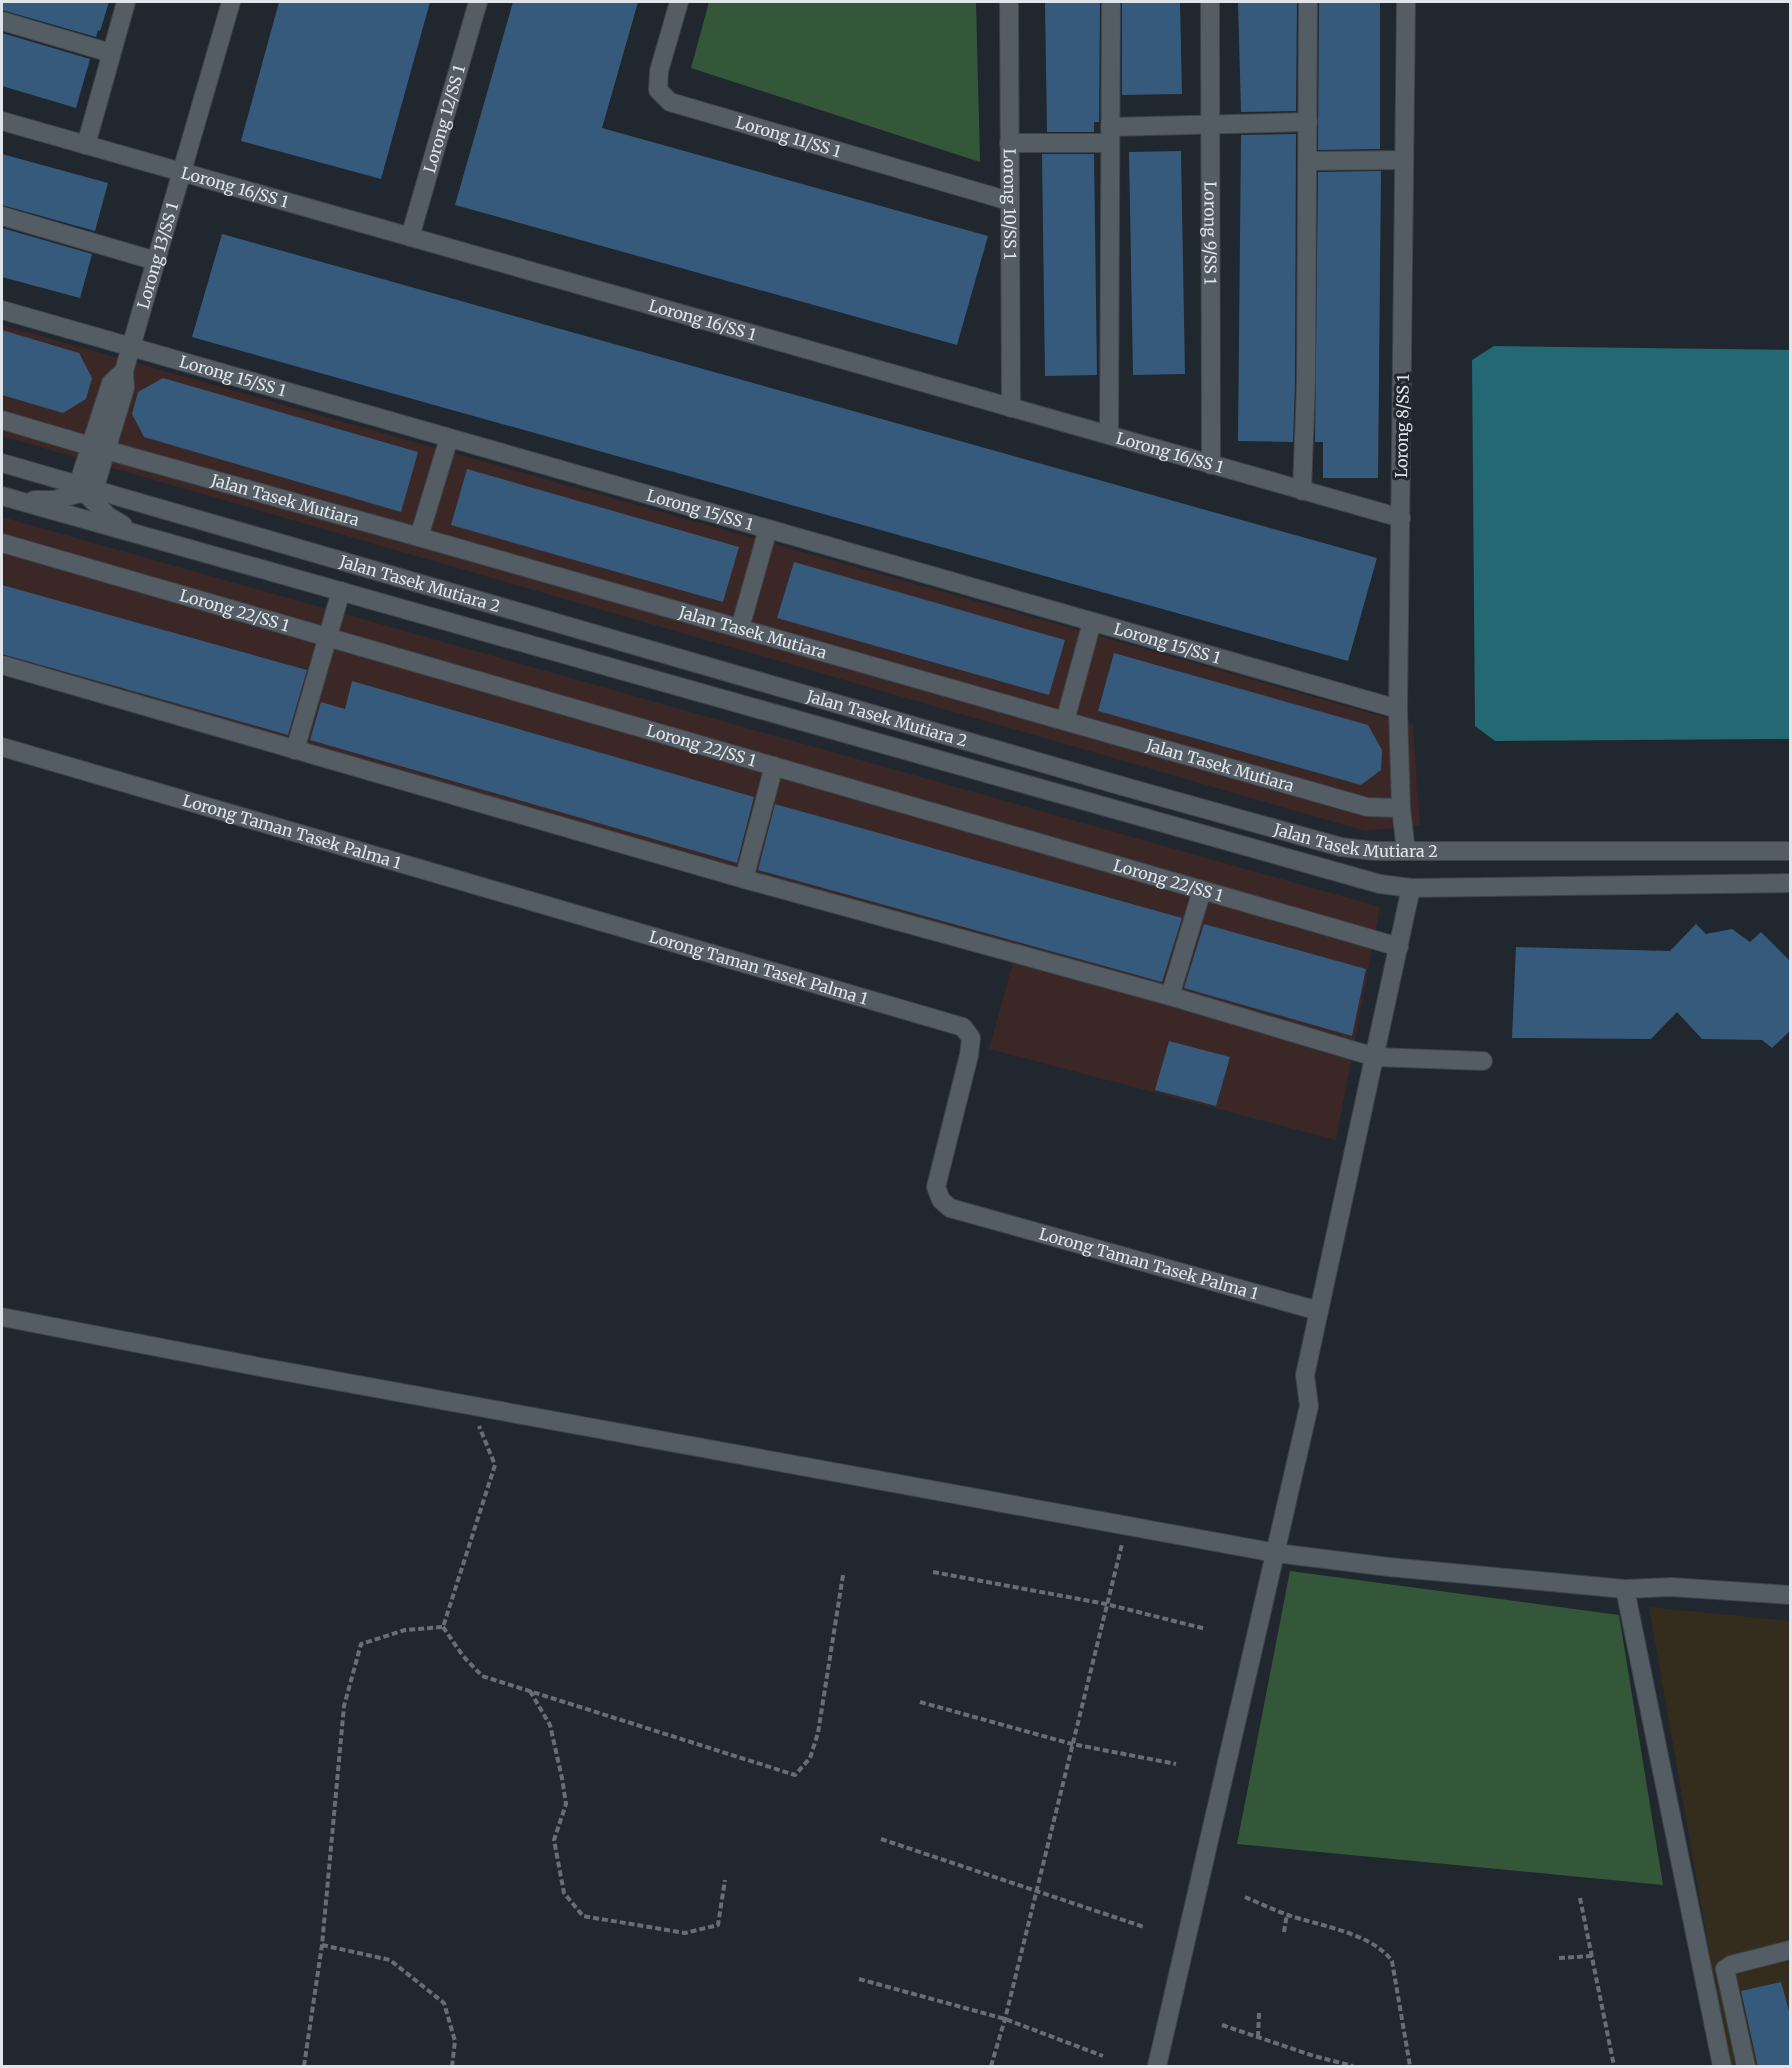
<svg xmlns="http://www.w3.org/2000/svg" width="1792" height="2068" font-family="Merriweather,serif">
<style>
.commercial{fill:#3b2726}
.education{fill:#342c1c}
.green{fill:#355739}
.water{fill:#236873}
.building{fill:#365a7c}
.lines{fill:none;stroke-linecap:round;stroke-linejoin:round}
.minor-casing{stroke:#3d4349;stroke-width:20}
.path{stroke:#676e74;stroke-width:4;stroke-dasharray:6 3;stroke-linecap:butt}
.minor{stroke:#545c64;stroke-width:18}
.labels{text-anchor:middle;dominant-baseline:central;stroke-width:6;stroke-linejoin:round;paint-order:stroke}
.street-label{font-size:16px;fill:#e0e5ea;stroke:#20272e}
</style>
<rect width="100%" height="100%" fill="#20272e"/>
<g class="commercial">
<polygon points="2,325 1413,725 1420,825 1365,831 2,436"/>
<polygon points="2,517 1380,907 1336,1140 989,1049 1013,962 2,671"/>
</g>
<polygon class="education" points="1649,1607 1790,1621 1790,2066 1729,2066"/>
<g class="green">
<polygon points="709,2 976,2 980,162 691,68"/>
<polygon points="1290,1571 1619,1615 1663,1885 1237,1844"/>
</g>
<polygon class="water" points="1494,346 1790,350 1790,739 1495,741 1475,726 1472,360"/>
<g class="building">
<polygon points="2,2 109,2 100,31 98,30 96,37 2,10"/>
<polygon points="279,2 430,2 381,179 241,141"/>
<polygon points="513,2 638,2 602,128 988,236 957,345 455,205"/>
<polygon points="1045,2 1100,2 1099,122 1094,122 1094,132 1047,132"/>
<polygon points="1122,2 1180,2 1182,94 1122,95"/>
<polygon points="1238,2 1297,2 1296,111 1241,112"/>
<polygon points="1319,2 1380,2 1380,149 1318,150"/>
<polygon points="2,33 90,59 76,108 2,86"/>
<polygon points="1296,134 1295,383 1293,442 1238,441 1241,135"/>
<polygon points="1181,151 1185,374 1133,375 1129,152"/>
<polygon points="2,154 108,183 95,231 2,205"/>
<polygon points="1042,154 1094,154 1097,375 1045,376"/>
<polygon points="1381,171 1378,478 1323,478 1323,442 1315,442 1318,172"/>
<polygon points="2,228 92,254 80,298 2,277"/>
<polygon points="222,234 1377,558 1348,661 192,337"/>
<polygon points="2,330 79,353 92,378 86,399 63,413 2,395"/>
<polygon points="163,378 418,452 401,512 144,437 132,414 138,392"/>
<polygon points="467,469 739,547 723,602 451,525"/>
<polygon points="794,562 1065,640 1049,695 777,618"/>
<polygon points="2,585 307,670 288,735 2,654"/>
<polygon points="1114,653 1368,725 1382,750 1381,770 1361,785 1098,711"/>
<polygon points="352,681 754,797 737,863 310,740 321,702 345,709"/>
<polygon points="775,804 1182,918 1162,982 758,870"/>
<polygon points="1204,924 1366,969 1352,1036 1184,988"/>
<polygon points="1696,924 1706,934 1732,929 1750,942 1761,932 1791,962 1791,1030 1772,1048 1762,1040 1702,1039 1677,1012 1651,1039 1512,1038 1516,947 1670,951"/>
<polygon points="1169,1041 1230,1057 1216,1106 1155,1090"/>
<polygon points="1781,1982 1791,2018 1791,2067 1758,2067 1741,1991"/>
</g>
<g class="lines">
<g class="minor-casing">
<g id="minor">
<path id="s1" d="M679 2 659 71 658 90 670 102 1009 201"/>
<path id="s2" d="M1009 2 1011 408"/>
<path id="s3" d="M1210 2 1211 465"/>
<polyline points="1406,2 1398,709 1401,808 1406,851"/>
<polyline points="2,21 111,53"/>
<path id="s4" d="M2 121 1401 518"/>
<polyline points="1110,127 1308,122"/>
<polyline points="1009,143 1110,143"/>
<polyline points="86,145 126,2"/>
<polyline points="1308,161 1404,160"/>
<polyline points="2,216 156,261"/>
<path id="s5" d="M410 237 478 2"/>
<path id="s6" d="M2 310 1398 709"/>
<polyline points="2,420 90,446"/>
<polyline points="1109,435 1111,2"/>
<path id="s7" d="M106 450 419 537 1367 807 1401 808"/>
<path id="s8" d="M2 463 1122 786 1341 847 1374 851H1790"/>
<polyline points="78,485 111,383 124,371"/>
<polyline points="79,487 108,516 123,525"/>
<path id="s9" d="M94 490 125 388 124 371 231 2"/>
<polyline points="1302,491 1306,383 1308,2"/>
<polyline points="2,496 1380,884 1411,888 1790,883"/>
<polyline points="34,500 54,500 92,490"/>
<polyline points="419,537 449,438"/>
<path id="s10" d="M2 543 1399 947"/>
<polyline points="740,628 768,529"/>
<polyline points="2,665 744,879 1170,996 1375,1057 1483,1061"/>
<polyline points="1065,721 1092,622"/>
<path id="s11" d="M2 747 963 1027 971 1038 969 1055 936 1187 941 1200 950 1208 1319 1311"/>
<polyline points="295,750 341,591"/>
<polyline points="744,879 774,766"/>
<polyline points="1170,996 1202,890"/>
<polyline points="2,1317 255,1366 1276,1553 1389,1567 1625,1589 1722,2066"/>
<polyline points="1625,1589 1671,1587 1790,1595"/>
<polyline points="1157,2066 1309,1406 1305,1375 1411,888"/>
<polyline points="1746,2066 1725,1969 1731,1965 1790,1950"/>
</g>
</g>
<g class="path">
<polyline points="933,1572 1106,1604 1206,1629"/>
<polyline points="443,1627 463,1656 482,1676 795,1775 810,1758 818,1733 843,1575"/>
<polyline points="530,1691 550,1725 562,1778 566,1804 554,1840 564,1893 583,1916 685,1933 718,1925 725,1880"/>
<polyline points="920,1702 1072,1744 1176,1764"/>
<polyline points="881,1839 1144,1927"/>
<path d="M1245 1897C1259 1903 1274 1910 1288 1915 1320 1926 1372 1933 1392 1961L1410 2066"/>
<polyline points="1580,1898 1614,2066"/>
<polyline points="1284,1932 1287,1914"/>
<polyline points="322,1945 390,1960 444,2003 455,2041 452,2066"/>
<polyline points="1559,1958 1592,1956"/>
<polyline points="859,1979 1005,2019 1103,2056"/>
<polyline points="1222,2025 1314,2056 1353,2066"/>
<polyline points="1258,2037 1259,2013"/>
<polyline points="304,2066 322,1945 344,1706 361,1644 405,1630 443,1627 495,1465 479,1426"/>
<polyline points="991,2066 1005,2019 1122,1544"/>
</g>
<use href="#minor" class="minor"/>
</g>
<g class="labels">
<g class="street-label">
<text stroke="none"><textPath href="#s5" startOffset="123">Lorong 12/SS 1</textPath></text>
<text stroke="none"><textPath href="#s1" startOffset="231">Lorong 11/SS 1</textPath></text>
<text stroke="none"><textPath href="#s4" startOffset="242">Lorong 16/SS 1</textPath></text>
<text stroke="none"><textPath href="#s2" startOffset="202">Lorong 10/SS 1</textPath></text>
<text stroke="none"><textPath href="#s3" startOffset="231">Lorong 9/SS 1</textPath></text>
<text stroke="none"><textPath href="#s9" startOffset="244">Lorong 13/SS 1</textPath></text>
<text stroke="none"><textPath href="#s4" startOffset="728">Lorong 16/SS 1</textPath></text>
<text stroke="none"><textPath href="#s6" startOffset="240">Lorong 15/SS 1</textPath></text>
<text transform="translate(1402 426) rotate(-89)">Lorong 8/SS 1</text>
<text stroke="none"><textPath href="#s4" startOffset="1214">Lorong 16/SS 1</textPath></text>
<text stroke="none"><textPath href="#s7" startOffset="186">Jalan Tasek Mutiara</textPath></text>
<text stroke="none"><textPath href="#s6" startOffset="726">Lorong 15/SS 1</textPath></text>
<text stroke="none"><textPath href="#s8" startOffset="435">Jalan Tasek Mutiara 2</textPath></text>
<text stroke="none"><textPath href="#s10" startOffset="242">Lorong 22/SS 1</textPath></text>
<text stroke="none"><textPath href="#s7" startOffset="672">Jalan Tasek Mutiara</textPath></text>
<text stroke="none"><textPath href="#s6" startOffset="1212">Lorong 15/SS 1</textPath></text>
<text stroke="none"><textPath href="#s8" startOffset="921">Jalan Tasek Mutiara 2</textPath></text>
<text stroke="none"><textPath href="#s10" startOffset="728">Lorong 22/SS 1</textPath></text>
<text stroke="none"><textPath href="#s7" startOffset="1158">Jalan Tasek Mutiara</textPath></text>
<text stroke="none"><textPath href="#s11" startOffset="302">Lorong Taman Tasek Palma 1</textPath></text>
<text stroke="none"><textPath href="#s8" startOffset="1407">Jalan Tasek Mutiara 2</textPath></text>
<text stroke="none"><textPath href="#s10" startOffset="1214">Lorong 22/SS 1</textPath></text>
<text stroke="none"><textPath href="#s11" startOffset="788">Lorong Taman Tasek Palma 1</textPath></text>
<text stroke="none"><textPath href="#s11" startOffset="1400">Lorong Taman Tasek Palma 1</textPath></text>
</g>
</g>
<rect width="1792" height="2068" fill="none" stroke="#e0e5ea" stroke-width="6"/>
</svg>
